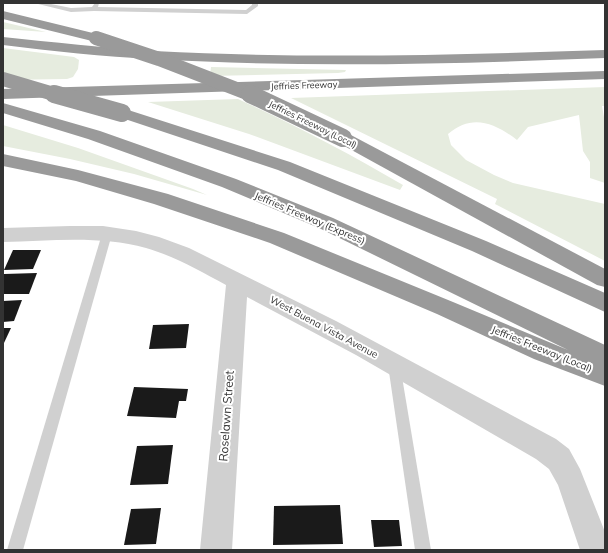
<svg xmlns="http://www.w3.org/2000/svg" width="608" height="553" font-family="Mulish,sans-serif">
<style>
.green{fill:#e6ecdf}
.building{fill:#1a1a1a}
.lines{fill:none;stroke-linecap:round;stroke-linejoin:round}
.service{fill:#d0d0d0;fill-rule:evenodd}
.minor{fill:#d0d0d0;fill-rule:evenodd}
.motorway{fill:#9a9a9a;fill-rule:evenodd}
.motorway-bridge-far1{stroke:#9a9a9a;stroke-width:14}
.motorway-bridge{stroke:#9a9a9a;stroke-width:18}
.labels{text-anchor:middle;dominant-baseline:central;stroke-width:4;stroke-linejoin:round;paint-order:stroke}
.far-street-label{font-size:9px;fill:#333;stroke:#fff}
.street-label{font-size:10px;fill:#333;stroke:#fff}
.near-street-label{font-size:12px;fill:#333;stroke:#fff}
</style>
<rect width="100%" height="100%" fill="#fff"/>
<g class="green">
<polygon points="3,22 46,32 3,29"/>
<polygon points="3,48 74,57 79,60 78,69 73,77 67,79 3,80"/>
<polygon points="211,67 346,70 345,72 338,73 210,76"/>
<path d="M605 87V106H602L605 123V183L590 178V162L583 151 579 115 528 127 517 140C495 123 472 113 448 134L451 145 466 160 494 175 513 183 605 204V261L495 204 497 199 291 98Z"/>
<path d="M238 99C295 125 349 153 403 185L400 190 249 134 148 102Z"/>
<polygon points="3,125 78,148 193,189 207,195 134,174 70,159 3,146"/>
</g>
<g class="building">
<polygon points="13,250 41,250 33,269 4,270"/>
<polygon points="37,273 29,294 3,294 4,274"/>
<polygon points="22,300 14,321 3,322 3,301"/>
<polygon points="189,324 186,348 149,349 153,325"/>
<polygon points="3,328 11,328 3,345"/>
<polygon points="134,387 188,389 186,401 179,401 176,418 127,416"/>
<polygon points="173,445 168,484 130,485 137,446"/>
<polygon points="340,505 343,544 273,545 274,506"/>
<polygon points="161,508 156,544 124,545 131,509"/>
<polygon points="371,520 399,520 402,546 374,547"/>
</g>
<g class="lines">
<g class="service">
<polygon points="34,3 46,3 71,8 92,7 95,3 99,3 98,7 246,10 252,5 252,3 258,3 258,6 247,14 94,11 71,12"/>
<polygon points="107,230 111,231 112,234 23,550 7,550 102,234 103,231"/>
<polygon points="394,360 398,361 400,365 431,550 415,550 388,365 390,361"/>
</g>
<path class="minor" d="M70 226H103L136 231 159 237 189 248 336 321 556 439 569 449 580 469 605 532V550H580L558 485 549 469 536 459 356 355 247 297 232 550H200L226 285C200 271 174 256 146 248 100 235 50 241 3 242V228Z"/>
<g class="motorway">
<polygon points="3,11 101,35 103,38 101,41 96,42 3,19"/>
<path d="M3 37C53 42 103 48 154 51 304 59 455 55 605 50V58C455 64 304 68 154 59 103 57 53 51 3 45Z"/>
<polygon points="605,71 605,79 3,99 3,89"/>
<polygon points="3,103 100,131 236,179 333,218 605,345 605,386 534,359 437,314 270,243 154,204 76,181 3,166 3,154 78,170 168,194 284,233 453,302 568,350 319,228 222,187 88,139 3,113"/>
<polygon points="122,108 290,162 486,241 605,293 605,312 472,251 278,170 116,116 114,113 116,110"/>
<polygon points="343,133 349,134 605,269 605,287 597,285 337,142 334,138 337,134"/>
</g>
<g class="motorway-bridge-far1">
<polyline points="96,38 159,59 252,95"/>
<polyline points="3,79 57,95"/>
</g>
<g class="motorway-bridge">
<polyline points="54,94 122,113"/>
<polyline points="250,94 343,138"/>
</g>
</g>
<g class="labels">
<g class="far-street-label">
<text transform="translate(304 85) rotate(-2)">Jeffries Freeway</text>
<text transform="translate(313 124) rotate(26)">Jeffries Freeway (Local)</text>
</g>
<g class="street-label">
<text transform="translate(310 218) rotate(23)">Jeffries Freeway (Express)</text>
<text transform="translate(324 327) rotate(28)">West Buena Vista Avenue</text>
<text transform="translate(542 349) rotate(22)">Jeffries Freeway (Local)</text>
</g>
<g class="near-street-label">
<text transform="translate(226 416) rotate(-86)">Roselawn Street</text>
</g>
</g>
<rect width="608" height="553" fill="none" stroke="#333333" stroke-width="8"/>
</svg>
